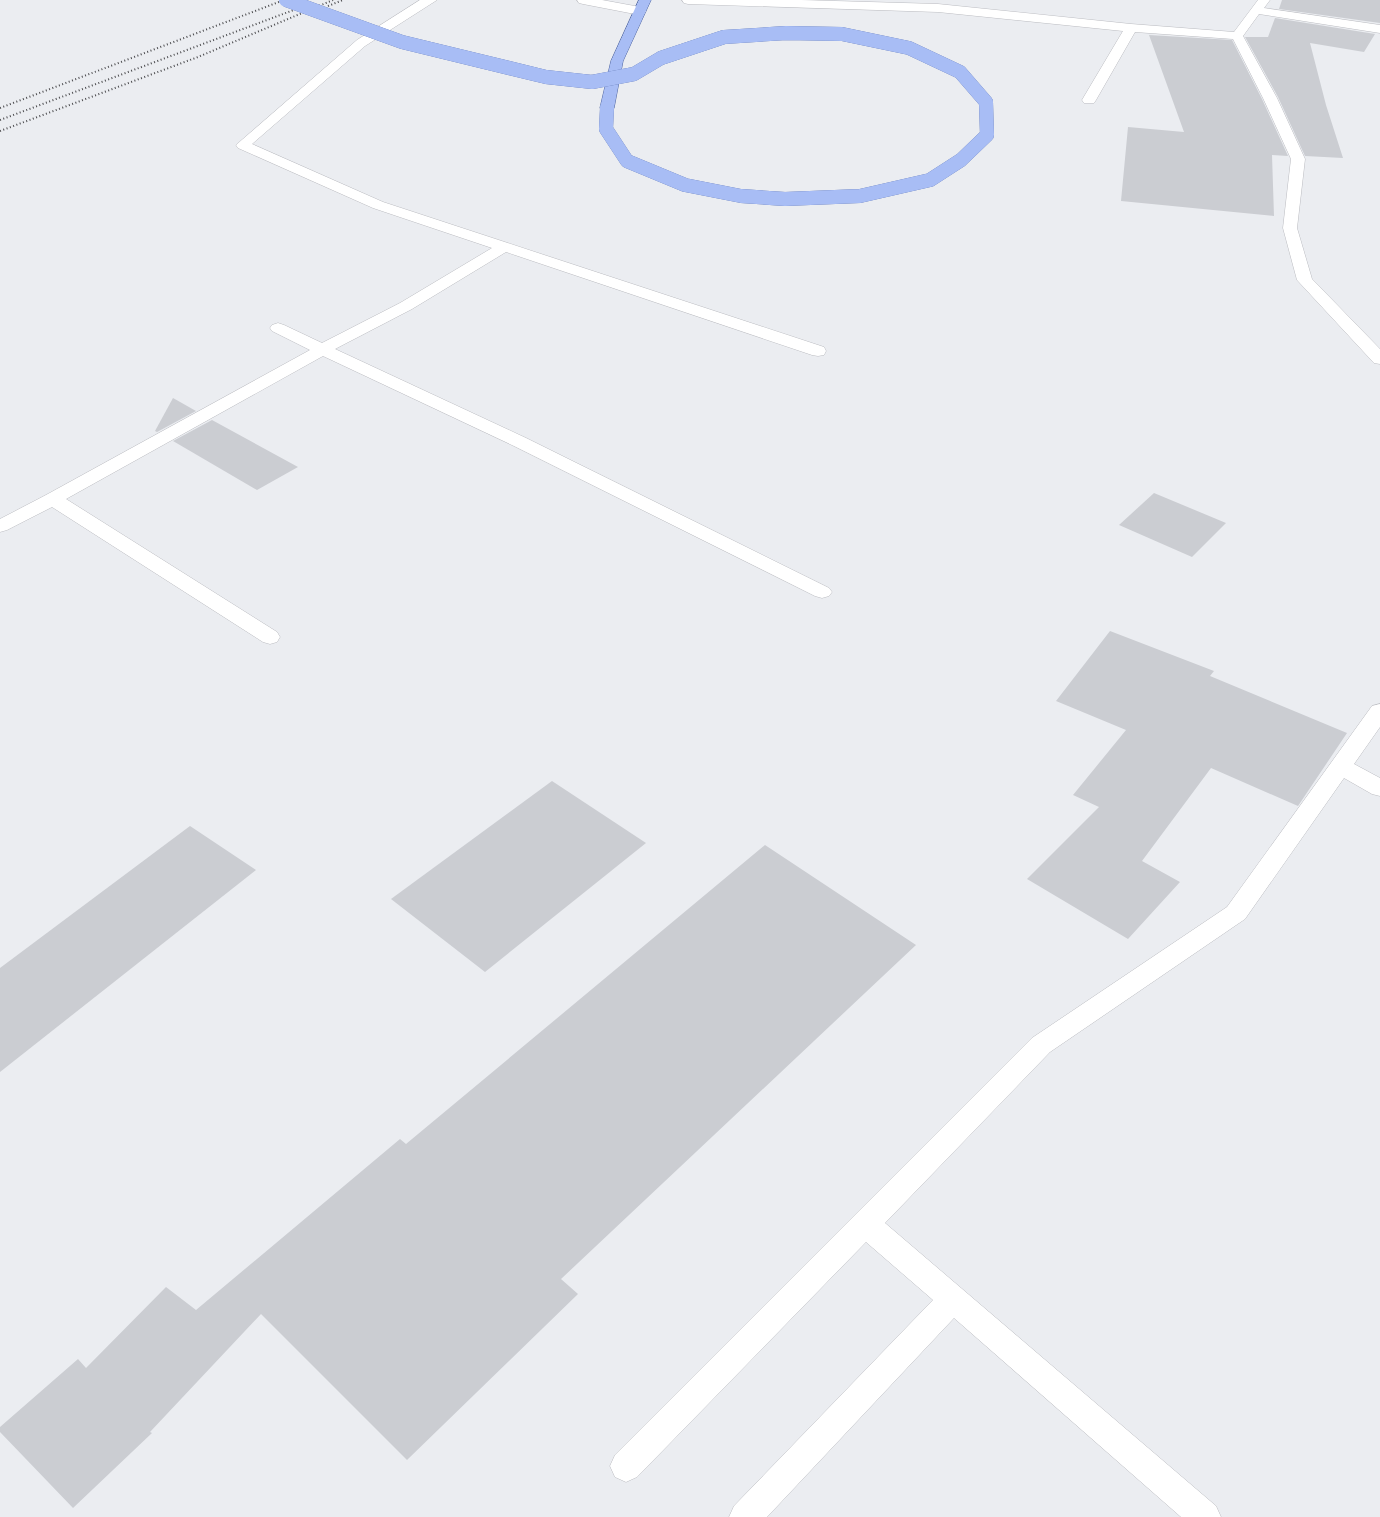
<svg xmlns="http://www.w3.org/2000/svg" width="1380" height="1517" font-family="'Open Sans',sans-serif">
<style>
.building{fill:#cbcdd2}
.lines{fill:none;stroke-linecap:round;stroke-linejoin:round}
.minor-casing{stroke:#bbbcc1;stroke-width:1}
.major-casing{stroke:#4d64a1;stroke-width:1}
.minor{fill:#fff;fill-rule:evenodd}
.major{fill:#a8bdf5;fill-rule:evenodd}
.rail{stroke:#4b4b4e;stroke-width:2;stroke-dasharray:1 2.5;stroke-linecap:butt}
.major-bridge-casing{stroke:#4d64a1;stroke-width:14;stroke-linecap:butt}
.major-bridge{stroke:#a8bdf5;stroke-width:14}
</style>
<rect width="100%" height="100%" fill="#ebedf1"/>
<g class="building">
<polygon points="1282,0 1380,0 1380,23 1279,9"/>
<polygon points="1275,18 1375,34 1364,52 1310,43 1326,105 1343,158 1305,156 1278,97 1245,37 1268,37"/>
<polygon points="1149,35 1232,40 1262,99 1288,156 1272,155 1274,216 1121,201 1128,127 1184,132"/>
<polygon points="173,398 196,411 157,432 155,431"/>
<polygon points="212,420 298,467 257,490 173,441"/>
<polygon points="1154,493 1226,523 1192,557 1119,525"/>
<polygon points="1110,631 1214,671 1210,676 1347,733 1298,806 1211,768 1142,861 1180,882 1128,939 1027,879 1099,807 1073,795 1126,730 1056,701"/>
<polygon points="552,781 646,843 485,972 391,899"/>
<polygon points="190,826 256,870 0,1072 0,968"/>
<polygon points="765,845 916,945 561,1279 578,1294 407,1460 261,1314 150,1432 152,1433 73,1508 0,1432 0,1427 78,1359 86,1368 166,1287 196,1310 400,1139 406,1144"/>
</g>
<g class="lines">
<g class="minor-casing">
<g id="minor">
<polygon points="420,0 437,0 365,46 252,144 383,202 824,347 826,351 824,355 818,356 812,355 506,252 412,309 335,349 526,438 829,588 832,592 829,596 822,598 815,596 514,446 323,356 66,499 277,632 280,637 277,642 270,644 263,642 52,507 7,530 0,532 0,519 46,495 310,350 272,331 270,328 272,325 278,323 284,325 322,343 400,303 492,248 373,208 238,148 236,145 357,40"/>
<polygon points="577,0 602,0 640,7 644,8 646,11 644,14 640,15 583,4 579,3"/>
<polygon points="682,0 801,0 938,4 1131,24 1234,32 1258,0 1270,0 1264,8 1380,25 1380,33 1259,14 1243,36 1277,98 1305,159 1297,228 1312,279 1380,349 1380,364 1374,363 1297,280 1283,228 1291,159 1263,98 1233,39 1135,32 1096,100 1094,103 1084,103 1082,100 1123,31 938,12 688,4 684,3"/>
<polygon points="1380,704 1380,727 1354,764 1380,778 1380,796 1372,794 1344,778 1245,919 1050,1052 885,1223 1216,1506 1221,1517 1181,1517 954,1318 767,1517 729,1517 734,1506 933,1300 866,1242 637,1477 626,1482 615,1477 610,1466 615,1455 1032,1038 1227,907 1372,706"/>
</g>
</g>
<g class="major-casing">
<polygon id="major" points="639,0 651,0 623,61 614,108 612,111 602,111 600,108 611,61"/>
</g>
<use href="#minor" class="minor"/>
<use href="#major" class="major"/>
<g class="rail">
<polyline points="328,6 343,0"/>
<polyline points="0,108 284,0"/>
<polyline points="0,120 307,5"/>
<polyline points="0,131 198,57 333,0"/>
</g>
<g class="major-bridge-casing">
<polyline id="major-bridge" points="286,0 402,42 546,77 592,82 634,74 661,58 724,37 786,33 842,34 909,48 960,72 986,102 987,135 961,160 930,180 860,196 785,199 741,196 685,185 627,161 606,129 607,108"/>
</g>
<use href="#major-bridge" class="major-bridge"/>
</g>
</svg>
